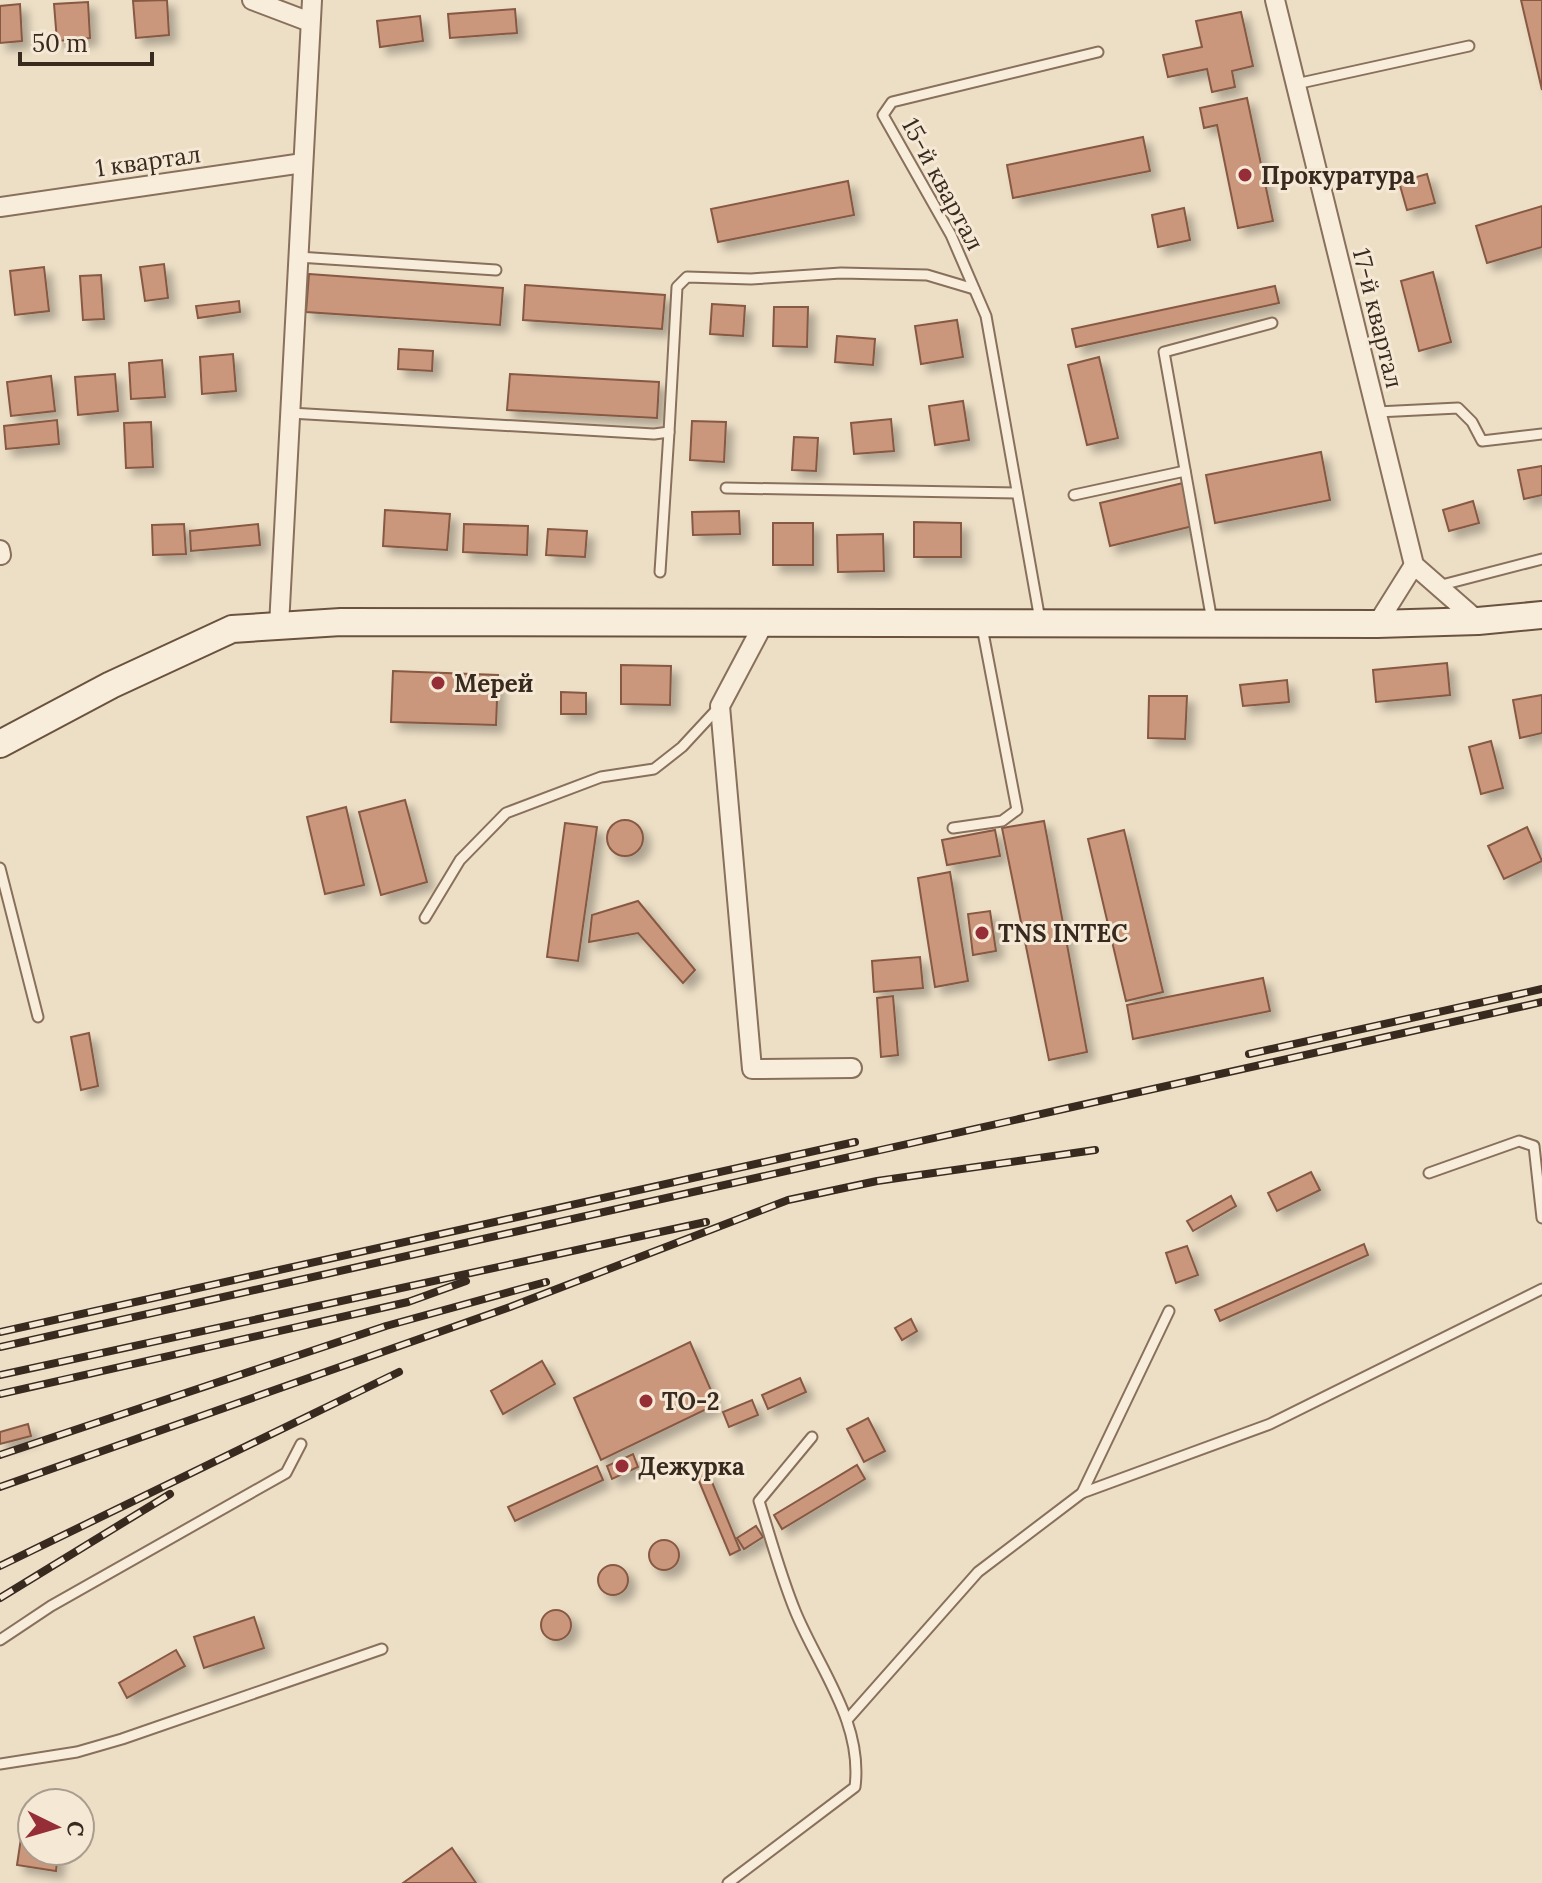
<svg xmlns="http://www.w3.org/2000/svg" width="1542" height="1883" font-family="Lora,serif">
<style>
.building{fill:#ca977d;stroke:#875943;stroke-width:2;filter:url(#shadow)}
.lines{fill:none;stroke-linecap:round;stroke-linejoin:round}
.lane-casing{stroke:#88705c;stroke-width:13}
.street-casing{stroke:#88705c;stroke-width:22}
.secondary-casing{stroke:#6a523f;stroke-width:30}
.lane{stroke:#f8edda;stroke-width:9}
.street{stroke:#f8edda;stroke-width:18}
.secondary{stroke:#f8edda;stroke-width:26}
.rail-casing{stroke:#392a20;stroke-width:8}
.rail{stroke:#f5e9d6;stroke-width:5;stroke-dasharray:15;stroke-linecap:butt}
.poi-dot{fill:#962e37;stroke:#f5e9d6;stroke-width:3}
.labels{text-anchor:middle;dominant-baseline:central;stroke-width:6;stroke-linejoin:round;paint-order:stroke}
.street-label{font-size:24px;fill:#392a20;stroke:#f5e9d6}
.poi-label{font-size:24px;font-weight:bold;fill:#392a20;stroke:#f5e9d6;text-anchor:start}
</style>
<defs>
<filter id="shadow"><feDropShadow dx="7" dy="7" stdDeviation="4" flood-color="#0004"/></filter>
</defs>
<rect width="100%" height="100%" fill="#eddfc6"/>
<g class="building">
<polygon points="167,0 169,35 136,38 133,1"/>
<polygon points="1521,0 1542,0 1542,90"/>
<polygon points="88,2 90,38 57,41 54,4"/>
<polygon points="20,4 22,41 0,43 0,6"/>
<polygon points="515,9 517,33 450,38 448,14"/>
<polygon points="1241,12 1253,66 1232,71 1235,87 1212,92 1207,69 1168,77 1163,55 1202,47 1196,21"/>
<polygon points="420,16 423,41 380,47 377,21"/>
<polygon points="1247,98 1273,221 1238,228 1217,125 1204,128 1200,108"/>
<polygon points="1143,137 1150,171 1013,198 1007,165"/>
<polygon points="1427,174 1435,203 1407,210 1399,182"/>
<polygon points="848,181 854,215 718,242 711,209"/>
<polygon points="1542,206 1542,247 1487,263 1476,226"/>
<polygon points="1184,208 1190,240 1158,247 1152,215"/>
<polygon points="164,264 168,298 145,301 140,267"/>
<polygon points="44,267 49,311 15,315 10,271"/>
<polygon points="1433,272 1451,342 1419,351 1401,281"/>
<polygon points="309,274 503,288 500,325 306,312"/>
<polygon points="101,275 104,319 83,320 80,276"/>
<polygon points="525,285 665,295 662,329 523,320"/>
<polygon points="1275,286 1279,303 1076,347 1072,329"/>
<polygon points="239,301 240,312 198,318 196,306"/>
<polygon points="712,304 745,306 743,336 710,334"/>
<polygon points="774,307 808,307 807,347 773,346"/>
<polygon points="957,320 963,357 921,364 915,326"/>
<polygon points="837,336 875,339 873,365 835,362"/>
<polygon points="399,349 433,351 432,371 398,369"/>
<polygon points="233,354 236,391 202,394 200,357"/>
<polygon points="1099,357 1118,438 1087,445 1068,365"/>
<polygon points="162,360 165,397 131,399 129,363"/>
<polygon points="115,374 118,411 78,415 75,377"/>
<polygon points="510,374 659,382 657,418 507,410"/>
<polygon points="51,376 55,411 11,416 7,382"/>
<polygon points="963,401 969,440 935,445 929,406"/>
<polygon points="891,419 894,451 854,454 851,423"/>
<polygon points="57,420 59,444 6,449 4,426"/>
<polygon points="692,421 726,422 724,462 690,460"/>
<polygon points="151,422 153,467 126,468 124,423"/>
<polygon points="794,437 818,438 816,471 792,470"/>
<polygon points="1321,452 1330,500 1215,523 1206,475"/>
<polygon points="1542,466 1542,495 1524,499 1518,470"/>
<polygon points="1183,483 1193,526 1110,546 1100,503"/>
<polygon points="1473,501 1479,523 1449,531 1443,510"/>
<polygon points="385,510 450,514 447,550 383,546"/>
<polygon points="739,511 740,534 693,535 692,512"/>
<polygon points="914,522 961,523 961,557 914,557"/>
<rect x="773" y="523" width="40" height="42"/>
<polygon points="184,524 186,554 153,555 152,525"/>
<polygon points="258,524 260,545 191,551 190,531"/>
<polygon points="464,524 528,526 527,555 463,552"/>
<polygon points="548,529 587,531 585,557 546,555"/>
<polygon points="883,534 884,571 838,572 837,535"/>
<polygon points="1447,663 1450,695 1376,702 1373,670"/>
<polygon points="621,665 671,666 670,705 621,704"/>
<polygon points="393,671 498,675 496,725 391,722"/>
<polygon points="1287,680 1289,702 1243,706 1240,685"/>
<polygon points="561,692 586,693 586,714 561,714"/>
<polygon points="1542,695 1542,733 1520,738 1513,700"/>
<polygon points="1149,696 1187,696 1185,739 1148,738"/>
<polygon points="1491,741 1503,788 1481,794 1469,747"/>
<polygon points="405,800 427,882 381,895 359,812"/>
<polygon points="346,807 364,885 325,894 307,817"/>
<circle cx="625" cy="838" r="18"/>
<polygon points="1044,821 1087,1052 1049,1060 1002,828"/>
<polygon points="565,823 597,827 578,961 547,957"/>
<polygon points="1527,827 1542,861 1504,879 1488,846"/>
<polygon points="995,830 1000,856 947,865 942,840"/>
<polygon points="1124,830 1163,992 1126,1001 1088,839"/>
<polygon points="950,872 968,981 935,987 918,878"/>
<polygon points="638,901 695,970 683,983 638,933 589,942 592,915"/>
<polygon points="990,911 996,951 973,955 968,914"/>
<polygon points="920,957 923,988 874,992 872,961"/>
<polygon points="1263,978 1270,1011 1133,1039 1127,1005"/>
<polygon points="893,996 898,1055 881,1057 877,998"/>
<polygon points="89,1033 98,1086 81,1090 71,1037"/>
<polygon points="1311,1172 1320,1190 1277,1211 1268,1193"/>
<polygon points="1231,1196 1236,1206 1193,1231 1187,1221"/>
<polygon points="1364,1244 1368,1255 1220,1321 1215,1310"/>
<polygon points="1187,1246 1198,1275 1176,1283 1166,1253"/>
<polygon points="911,1319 917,1331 902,1340 895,1328"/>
<polygon points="690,1342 717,1404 601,1460 574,1398"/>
<polygon points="542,1361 555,1384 503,1414 491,1391"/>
<polygon points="800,1378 806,1392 768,1409 762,1395"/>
<polygon points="752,1400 758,1415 729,1427 723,1412"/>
<polygon points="868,1418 885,1451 864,1462 847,1429"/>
<polygon points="28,1424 31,1436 0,1444 0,1432"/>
<polygon points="633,1454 638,1467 612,1479 607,1466"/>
<polygon points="857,1465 865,1479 782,1529 774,1515"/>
<polygon points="597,1466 603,1480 515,1521 508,1507"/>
<polygon points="707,1470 740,1550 730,1555 696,1474"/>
<polygon points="756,1526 763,1537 744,1549 737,1538"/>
<circle cx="664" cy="1555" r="15"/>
<circle cx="613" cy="1580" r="15"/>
<circle cx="556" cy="1625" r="15"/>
<polygon points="254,1617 264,1648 204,1668 194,1637"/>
<polygon points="176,1650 185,1666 127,1698 119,1683"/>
<polygon points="21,1838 32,1839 32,1851 58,1851 56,1871 17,1865"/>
<polygon points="452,1848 476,1883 403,1883"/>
</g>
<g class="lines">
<g class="lane-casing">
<g id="lane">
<polyline points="1296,84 1469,46"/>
<polyline points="298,257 496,270"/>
<polyline points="1377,412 1458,408 1472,422 1482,441 1542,434"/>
<polyline points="290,413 654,434 669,432 677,287 687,277 751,279 841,273 927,275 974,289"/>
<polyline points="726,488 1017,493"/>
<polyline points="1074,495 1185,471"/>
<polyline points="660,572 669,432"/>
<polyline points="1438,586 1542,559"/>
<polyline points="1040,620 986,316 951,235 883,115 892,102 1098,52"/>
<polyline points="1212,621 1164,352 1272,323"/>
<polyline points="953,828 1002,821 1017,810 982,627"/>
<polyline points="0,868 38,1017"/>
<polyline points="425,918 460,860 506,813 601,777 654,769 682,747 720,706"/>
<polyline points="1429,1173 1519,1141 1534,1146 1542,1218"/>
<polyline points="1082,1493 1270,1424 1542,1289"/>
<polyline points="0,1640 51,1606 286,1473 301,1444"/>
<polyline points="847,1720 978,1572 1082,1493 1169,1311"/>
<polyline points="0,1764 77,1752 122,1739 382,1649"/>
<path d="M728 1883 855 1787C863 1723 820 1670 796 1613 781 1577 771 1539 759 1501L812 1437"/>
</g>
</g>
<g class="street-casing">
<g id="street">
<polyline points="252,0 310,22"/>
<polyline points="1275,0 1414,565 1478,621"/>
<polyline points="0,207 303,163"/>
<polyline points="0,550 1,555"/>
<polyline points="764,623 720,706 752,1069 852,1068"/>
<polyline points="1377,624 1414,565"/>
<polyline points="279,626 312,0"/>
</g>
</g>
<g class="secondary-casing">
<polyline id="secondary" points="0,744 111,685 232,629 341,622 1377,624 1478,621 1542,615"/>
</g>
<use href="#lane" class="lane"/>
<use href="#street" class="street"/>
<use href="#secondary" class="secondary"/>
<g class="rail-casing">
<g id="rail">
<polyline points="1249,1054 1542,989"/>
<polyline points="0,1332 855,1142"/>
<polyline points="0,1347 1542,1002"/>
<polyline points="0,1375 706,1222"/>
<polyline points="0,1394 408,1302 466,1281"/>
<polyline points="0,1455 386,1326 546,1282"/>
<polyline points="0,1487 510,1307 788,1200 877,1181 1095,1150"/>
<polyline points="0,1566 399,1372"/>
<polyline points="0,1598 170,1494"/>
</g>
</g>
<use href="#rail" class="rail"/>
</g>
<g class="poi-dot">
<circle cx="1245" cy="175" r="8"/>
<circle cx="438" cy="683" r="8"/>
<circle cx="982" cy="933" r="8"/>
<circle cx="646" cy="1401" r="8"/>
<circle cx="622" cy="1466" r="8"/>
</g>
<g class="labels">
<g class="street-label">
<text transform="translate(148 161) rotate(-8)">1 квартал</text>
<text transform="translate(943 184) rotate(62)">15-й квартал</text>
<text transform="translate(1378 318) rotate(76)">17-й квартал</text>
</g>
<g class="poi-label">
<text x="1261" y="175">Прокуратура</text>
<text x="454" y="683">Мерей</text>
<text x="998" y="933">TNS INTEC</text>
<text x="662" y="1401">ТО-2</text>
<text x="638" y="1466">Дежурка</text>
</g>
</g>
<g transform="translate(56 1827) rotate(95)"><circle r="38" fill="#f5e9d6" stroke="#aa9d8d" stroke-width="2"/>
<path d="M0-6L14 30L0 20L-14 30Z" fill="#962e37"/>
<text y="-12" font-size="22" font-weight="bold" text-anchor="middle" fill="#392a20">С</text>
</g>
<path d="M20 52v12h132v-12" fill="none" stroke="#392a20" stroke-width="4"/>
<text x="32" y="52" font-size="24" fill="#392a20" stroke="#f5e9d6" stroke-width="6" paint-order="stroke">50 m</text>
</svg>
